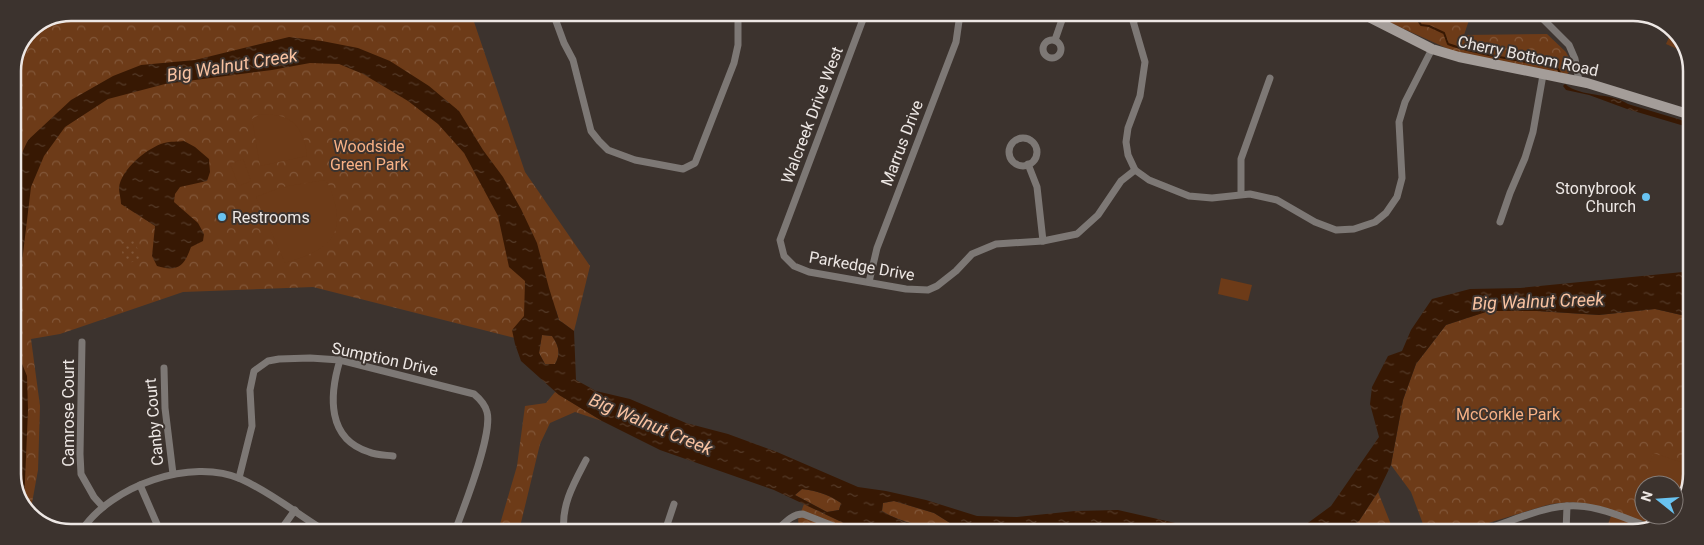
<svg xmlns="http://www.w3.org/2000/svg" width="1704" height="545" font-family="Roboto,sans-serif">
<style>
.forest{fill:url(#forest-crowns)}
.garden{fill:url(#garden-dots)}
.pitch{fill:#6d3b18}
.water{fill:url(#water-ripples);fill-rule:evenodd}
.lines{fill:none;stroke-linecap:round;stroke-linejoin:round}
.stream{stroke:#371803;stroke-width:2}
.street{stroke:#7d7875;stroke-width:7}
.secondary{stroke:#a49d99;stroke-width:10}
.poi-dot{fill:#69c3f1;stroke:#3c332e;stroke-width:2}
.labels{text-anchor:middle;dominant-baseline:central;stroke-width:4;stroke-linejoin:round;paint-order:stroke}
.street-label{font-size:16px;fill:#ede7e4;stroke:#3c332e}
.park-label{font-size:16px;fill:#f8b185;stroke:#3c332e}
.poi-label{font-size:16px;fill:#ede7e4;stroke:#3c332e;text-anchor:end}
.water-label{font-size:18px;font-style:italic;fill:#f8c2a1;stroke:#3c332e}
.rim{fill:none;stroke:#ede7e4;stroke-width:2.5}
</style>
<defs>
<pattern id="forest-crowns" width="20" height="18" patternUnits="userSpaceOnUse" patternTransform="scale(1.25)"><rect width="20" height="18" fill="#6d3b18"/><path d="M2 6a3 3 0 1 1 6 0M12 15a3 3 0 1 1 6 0" fill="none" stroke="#825739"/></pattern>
<pattern id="garden-dots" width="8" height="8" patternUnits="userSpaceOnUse" patternTransform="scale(1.25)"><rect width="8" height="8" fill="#6d3b18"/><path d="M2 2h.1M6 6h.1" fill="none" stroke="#825739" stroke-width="1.8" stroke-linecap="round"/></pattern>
<pattern id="water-ripples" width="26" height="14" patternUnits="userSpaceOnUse" patternTransform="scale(1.25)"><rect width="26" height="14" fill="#371803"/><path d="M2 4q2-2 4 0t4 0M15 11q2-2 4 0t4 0" fill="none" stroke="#543a28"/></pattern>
</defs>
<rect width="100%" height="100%" fill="#3c332e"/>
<g class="forest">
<polygon points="72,13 471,13 525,172 590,266 574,331 559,320 556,310 531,342 313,287 183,292 60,334 31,339 40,406 38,470 30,514 27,512 13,478 13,71 30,30"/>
<polygon points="1371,14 1471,14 1464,35 1547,34 1566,52 1574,68 1566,75 1455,52"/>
<path d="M1655 309 1690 317 1689 489 1674 512V485H1644V515H1672L1669 520 1633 532H1605L1613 511C1587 503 1574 500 1547 505L1459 532H1426L1411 492 1391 465 1403 400 1416 364 1446 325 1488 311H1537L1599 315Z"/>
<path d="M542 335 552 336C559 346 561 354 555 364H545L539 353Z"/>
<polygon points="555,392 602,421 575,412 550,423 540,444 519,531 498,531 517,466 525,406 546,403"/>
<path d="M802 489C817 491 828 494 841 503L839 510 827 512 795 495Z"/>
<polygon points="1378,492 1394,532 1340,532 1359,521"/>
<path d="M894 501 934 513 950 523 948 528C926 527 901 523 882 511L883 503Z"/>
<polygon points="804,504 850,526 869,531 800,531 798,520"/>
</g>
<polygon class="garden" points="134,239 141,259 126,264 119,243"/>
<g class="pitch">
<polygon points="1672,31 1679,35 1686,53 1666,44"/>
<path d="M259 115C290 112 304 126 307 156L260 166 252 119Z"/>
<polygon points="243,159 251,181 239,186 230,164"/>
<path d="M325 180C331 187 333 196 335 204 345 243 317 253 285 263L256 197 282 187Z"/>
<polygon points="1221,278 1252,285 1248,301 1218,294"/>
<polygon points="1653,453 1690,465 1689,489 1674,512 1674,485 1644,485 1644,514 1634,511"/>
</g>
<g class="water">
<path d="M289 37 322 41 358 48 390 61 429 86 459 111 483 150 503 177 521 209 537 243 549 288 559 320 574 331 576 380 596 391 630 399 686 423 728 434 777 452 858 487 886 491 926 500 977 516 1017 517 1075 511 1118 510 1184 525 1234 531 1301 528 1331 506 1379 437 1370 404 1372 387 1388 356 1402 351 1411 330 1432 299 1470 289 1520 288 1683 272 1690 275V317L1655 309 1599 315 1537 311H1489L1446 325 1416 364 1403 400 1391 465 1378 492 1359 521 1340 532 869 531 850 526 774 490 660 450 602 421 559 395 521 361 515 344 512 330 524 316 525 281 509 267 498 216 464 153 438 124 408 101 363 74 339 64 310 63 272 70 165 84 108 99 65 127 44 156 31 187 19 287 18 354 27 376 28 410 24 504 13 478V172L28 140 71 100 113 76 141 65 195 60ZM542 335 552 336C559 346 561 354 555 364H545L539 353ZM802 489C817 491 828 494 841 503L839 510 827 512 795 495ZM894 501 934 513 950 523 948 528C926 528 901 523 882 511L883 503Z"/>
<path d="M1565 84C1582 98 1610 92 1628 104L1691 123V128L1627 109 1589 95 1566 90 1563 86Z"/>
<path d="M184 141 195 147 209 159 210 172 207 181 180 187 175 194 174 202 198 223 204 234 203 241 191 247C184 267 177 272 157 266L152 256 155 226 121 204C121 199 119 193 119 188 121 169 147 148 164 143 170 141 178 142 184 141Z"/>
</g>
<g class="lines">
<path class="stream" d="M1392 14 1416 17 1421 25 1429 26 1444 33 1448 44C1483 57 1522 59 1558 69L1560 73"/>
<g class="street">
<polyline points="553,13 564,43 573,60 591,131 599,141 608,150 635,160 683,169 695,163 734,63 738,45 738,13"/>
<polyline points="865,14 780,240 784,256 794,266 809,272 906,289 928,290 937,286 956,271 972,254 996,244 1043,241 1077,234 1098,215 1121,181 1135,170"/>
<polyline points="1131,14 1145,62 1140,96 1128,128 1126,142 1128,155 1135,170 1149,180 1189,196 1212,198 1250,194 1277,200 1315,222 1336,230 1354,229 1375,222 1386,213 1397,197 1402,178 1399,122 1405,102 1432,49"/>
<polyline points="1164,14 1171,14"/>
<polyline points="1538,14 1569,45 1575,59 1579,81"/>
<polyline points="1134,20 1146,14"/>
<circle cx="1052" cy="49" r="9"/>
<polyline points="1055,40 1064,14"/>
<circle cx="1023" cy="152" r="14"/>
<polyline points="1028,164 1037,187 1043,241"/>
<polyline points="1241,194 1241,159 1270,78"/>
<polyline points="1500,222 1510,193 1525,158 1533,132 1543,75"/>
<polyline points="869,282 877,248 956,42 959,21 957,14"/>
<polyline points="82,342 80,454 81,474 94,497 103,507"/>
<path d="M340 360C329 396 327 439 369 452 376 455 385 455 393 456"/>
<polyline points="164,368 165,408 173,474"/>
<path d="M239 478 252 426 250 390 254 371 268 361 279 359 310 358 340 360 474 394C480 399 485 404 487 412 493 434 464 507 455 531"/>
<polyline points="140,485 160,531"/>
<path d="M82 530C111 486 191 457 241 479 272 493 297 514 325 531"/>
<polyline points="280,531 295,510"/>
<path d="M564 531C561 505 574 483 586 460"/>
<polyline points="665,531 674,504"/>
<path d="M776 531C784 524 791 514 803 514L846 531"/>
<path d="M1477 532C1510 523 1544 504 1578 506 1602 507 1627 519 1649 527"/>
<polyline points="1566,532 1567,506"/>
</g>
<polyline class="secondary" points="1363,14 1432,49 1459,57 1587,83 1691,115"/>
</g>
<g class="poi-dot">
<circle cx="1646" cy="197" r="5"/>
<circle cx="222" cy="217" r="5"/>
</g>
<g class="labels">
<g class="street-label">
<text transform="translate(1528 56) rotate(12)">Cherry Bottom Road</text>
<text transform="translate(812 115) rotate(-69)">Walcreek Drive West</text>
<text transform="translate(902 143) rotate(-69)">Marrus Drive</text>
<text transform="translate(862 266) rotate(10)">Parkedge Drive</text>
<text transform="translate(385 359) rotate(12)">Sumption Drive</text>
<text transform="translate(68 413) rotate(-90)">Camrose Court</text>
<text transform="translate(154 422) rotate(-95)">Canby Court</text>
</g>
<g class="park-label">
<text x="369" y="146">Woodside<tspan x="369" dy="18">Green Park</tspan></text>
<text x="1508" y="414">McCorkle Park</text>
</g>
<g class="poi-label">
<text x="1636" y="188">Stonybrook<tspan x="1636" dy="18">Church</tspan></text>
<text x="232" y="217" text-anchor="start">Restrooms</text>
</g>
<g class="water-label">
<text transform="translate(232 65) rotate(-9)">Big Walnut Creek</text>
<text transform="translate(1538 301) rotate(-2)">Big Walnut Creek</text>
<text transform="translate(651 424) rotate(23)">Big Walnut Creek</text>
</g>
</g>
<path d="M0 0H1704V545H0ZM71 21H1633A50 50 0 0 1 1683 71V474A50 50 0 0 1 1633 524H71A50 50 0 0 1 21 474V71A50 50 0 0 1 71 21Z" fill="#3c332e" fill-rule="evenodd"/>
<path class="rim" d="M71 21H1633A50 50 0 0 1 1683 71V474A50 50 0 0 1 1633 524H71A50 50 0 0 1 21 474V71A50 50 0 0 1 71 21Z"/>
<g transform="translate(1659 500) rotate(287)"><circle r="24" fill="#3c332e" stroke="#837b77"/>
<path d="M0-4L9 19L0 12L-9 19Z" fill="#69c3f1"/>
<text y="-8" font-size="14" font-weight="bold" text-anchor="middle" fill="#ede7e4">N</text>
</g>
</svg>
